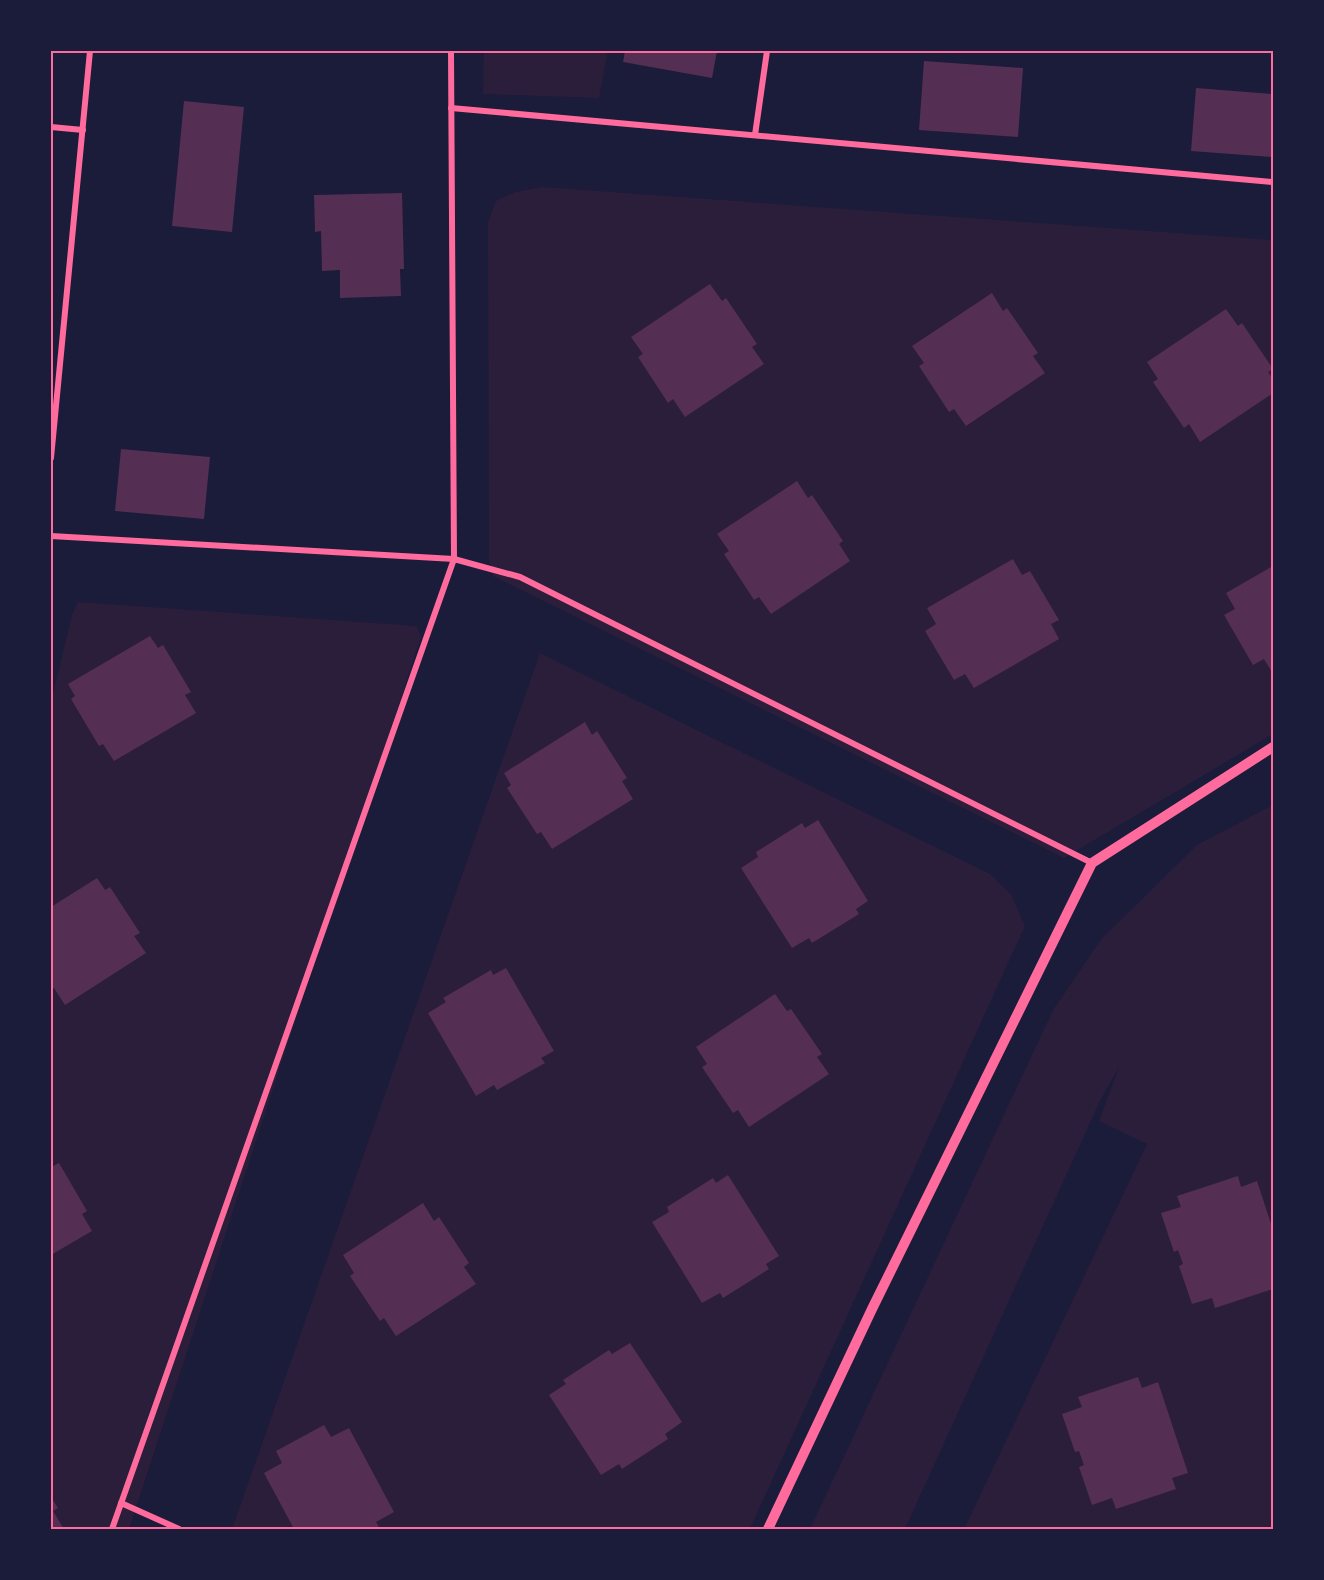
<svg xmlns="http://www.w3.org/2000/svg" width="1324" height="1580" font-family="'PT Serif',serif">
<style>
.green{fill:#2a1e3b}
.building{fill:#542f53}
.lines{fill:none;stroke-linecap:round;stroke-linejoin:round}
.minor{stroke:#ff6b9d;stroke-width:6}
.tertiary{stroke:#ff6b9d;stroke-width:10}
.neatline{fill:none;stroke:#ff6b9d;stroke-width:2}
</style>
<rect width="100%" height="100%" fill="#1b1b3a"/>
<g class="green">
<polygon points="484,51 608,51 599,98 483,94"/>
<polygon points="542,187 1273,240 1273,734 1064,858 493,576 489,559 488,222 496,201 515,192"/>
<polygon points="78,602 417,626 421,637 129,1529 51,1529 51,702 72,615"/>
<polygon points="540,653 990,874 1011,894 1025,926 750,1529 232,1529"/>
<polygon points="1273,805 1273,1529 964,1529 1147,1144 1099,1121 1119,1067 1100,1101 905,1529 810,1529 1053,1010 1102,938 1197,845"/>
</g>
<g class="building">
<polygon points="625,51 717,51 712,78 623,62"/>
<polygon points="924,61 1023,68 1018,137 919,130"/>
<polygon points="1196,88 1273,94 1273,157 1191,151"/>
<polygon points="184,101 244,107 232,232 172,226"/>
<polygon points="402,193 404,269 400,269 401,296 340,298 340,270 322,271 321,231 315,232 314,195"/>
<polygon points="710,284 722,301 726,298 757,344 752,347 764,364 685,417 673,399 668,403 638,357 643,354 631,337"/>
<polygon points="992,293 1003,311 1007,308 1038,353 1033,356 1045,373 966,426 954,409 949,412 919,366 924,363 912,346"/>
<polygon points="1226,309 1238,326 1242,323 1273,369 1268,372 1273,379 1273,393 1200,442 1189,424 1184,428 1153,382 1158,379 1147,362"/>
<polygon points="121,449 210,457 204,519 115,511"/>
<polygon points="797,481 808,498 812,495 843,541 839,544 850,561 771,614 759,597 754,600 724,554 729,551 717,534"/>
<polygon points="1013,559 1022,575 1030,571 1059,620 1051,624 1059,639 974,688 965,674 954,680 925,631 936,624 927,608"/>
<polygon points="1273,566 1273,674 1264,659 1253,665 1224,615 1235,609 1226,593"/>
<polygon points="150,636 158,648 163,645 191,692 185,695 196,713 114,761 103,744 99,746 71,699 75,696 68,684"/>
<polygon points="585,722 592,735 597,731 627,778 622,781 633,799 552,849 541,832 537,834 507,788 511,785 504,773"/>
<polygon points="818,820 868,901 856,909 859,914 812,943 809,938 792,948 741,868 758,857 756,852 802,823 805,828"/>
<polygon points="97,878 105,890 110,887 140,933 134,936 146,953 65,1005 54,988 51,990 51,907"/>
<polygon points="506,968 554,1051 541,1058 545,1063 497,1090 494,1085 476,1096 428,1013 446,1002 443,998 491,970 493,975"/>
<polygon points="775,994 787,1011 791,1009 822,1054 817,1057 829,1074 749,1127 738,1110 733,1113 702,1067 707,1064 696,1047"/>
<polygon points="51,1162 53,1166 59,1163 87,1211 82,1214 92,1231 51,1255"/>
<polygon points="728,1175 779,1256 766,1264 769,1269 723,1298 720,1293 702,1303 652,1222 669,1212 667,1207 713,1178 716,1183"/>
<polygon points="1238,1176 1241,1187 1257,1181 1273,1230 1273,1289 1215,1308 1212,1298 1192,1304 1179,1266 1183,1264 1178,1250 1174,1252 1161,1213 1181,1207 1177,1196"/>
<polygon points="423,1203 434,1221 439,1217 469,1263 464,1267 476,1284 396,1336 384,1318 380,1321 350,1276 354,1273 343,1255"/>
<polygon points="630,1343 682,1422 665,1434 668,1439 622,1469 619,1464 601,1475 549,1395 566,1384 563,1380 609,1350 612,1354"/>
<polygon points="1138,1377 1142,1388 1158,1382 1188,1473 1172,1478 1176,1489 1116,1509 1112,1498 1092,1505 1079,1467 1084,1465 1079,1451 1075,1452 1062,1414 1082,1407 1078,1397"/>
<polygon points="324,1425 331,1437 349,1428 394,1512 376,1522 380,1529 294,1529 264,1473 282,1463 276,1451"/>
<polygon points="51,1497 58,1508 53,1511 64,1529 51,1529"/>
</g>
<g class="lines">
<g class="minor">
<polyline points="451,108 1273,182"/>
<polyline points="51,127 83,130"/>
<polyline points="755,135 767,51"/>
<polyline points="51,458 90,51"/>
<polyline points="51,536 454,559 520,577 1092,863"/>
<polyline points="121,1503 179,1529"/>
<polyline points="112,1529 454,559 451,51"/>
</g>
<polyline class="tertiary" points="768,1529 872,1309 1092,863 1273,747"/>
</g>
<rect width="1324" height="1580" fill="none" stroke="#1b1b3a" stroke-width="105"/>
<rect x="52" y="52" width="1220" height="1476" class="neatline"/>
</svg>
